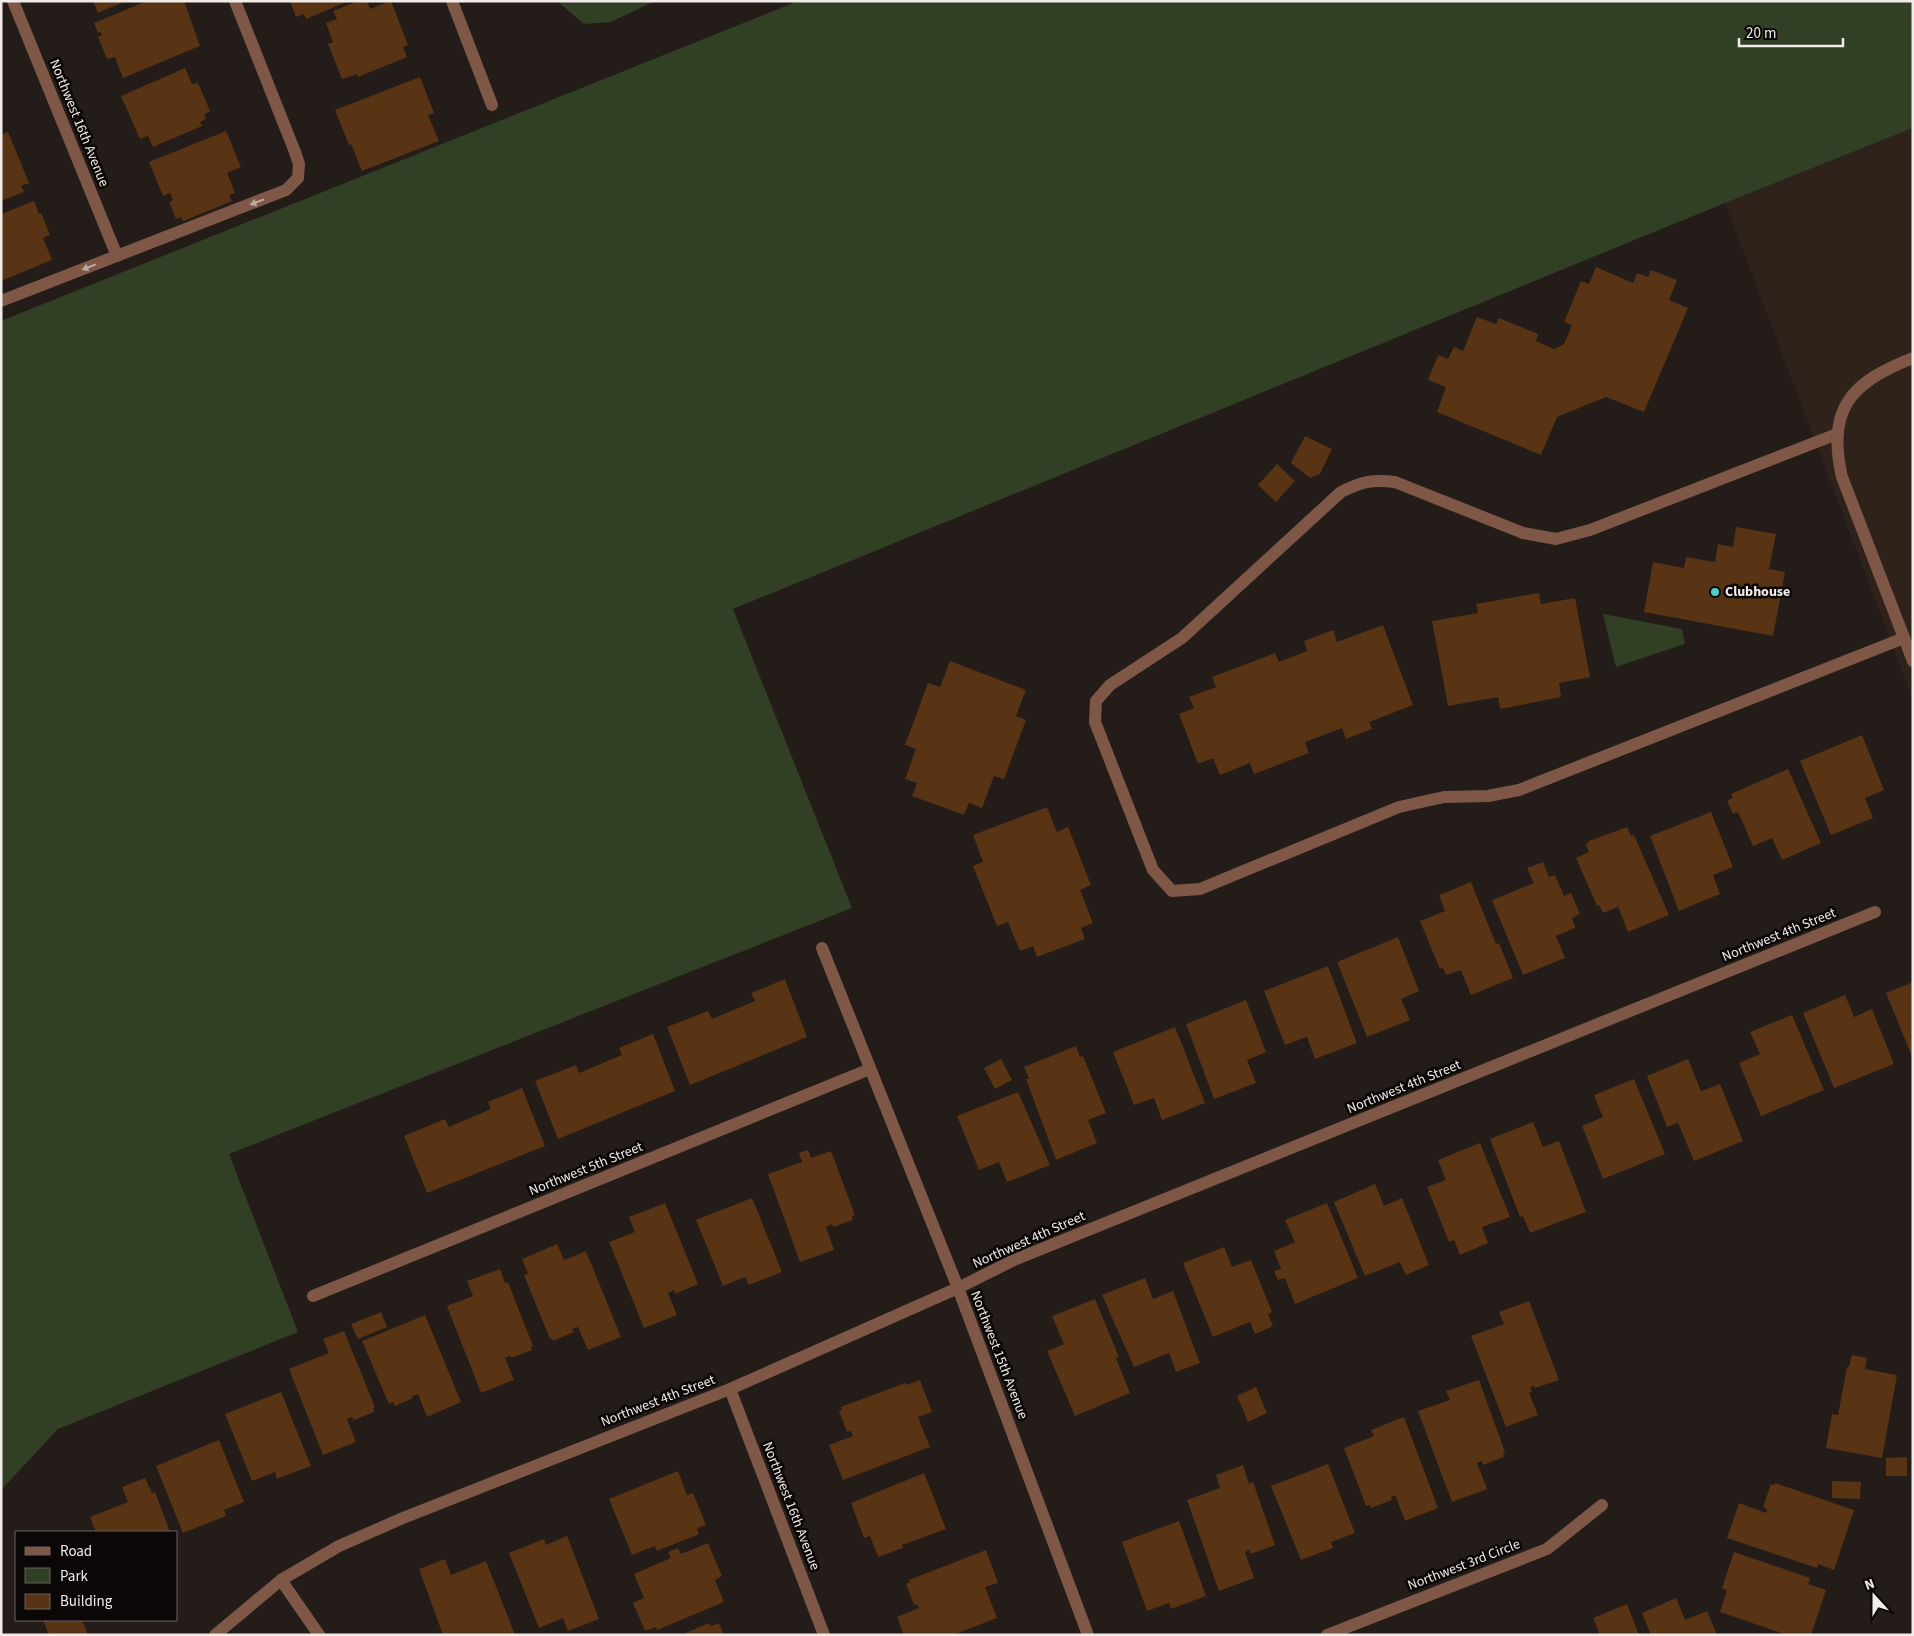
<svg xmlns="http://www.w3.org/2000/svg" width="1914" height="1636" font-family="'Source Sans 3',sans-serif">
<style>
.built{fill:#2e221a}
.green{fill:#313f24}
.building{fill:#583314}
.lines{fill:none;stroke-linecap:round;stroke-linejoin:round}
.service{stroke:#7e5746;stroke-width:12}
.minor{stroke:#7e5746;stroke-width:12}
.tertiary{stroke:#7e5746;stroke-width:12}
.oneway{fill:#bda9a0}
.poi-dot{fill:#53cdcb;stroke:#0a0706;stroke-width:2}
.labels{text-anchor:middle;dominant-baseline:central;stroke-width:5;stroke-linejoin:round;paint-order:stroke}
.street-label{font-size:14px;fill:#f1ece9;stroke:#0a0706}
.poi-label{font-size:14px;font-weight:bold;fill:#f1ece9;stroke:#0a0706;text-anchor:start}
</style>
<rect width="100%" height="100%" fill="#231c18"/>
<polygon class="built" points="1913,128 1913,700 1725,203"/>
<g class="green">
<polygon points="557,1 655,1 611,22 584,24"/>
<polygon points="798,1 1913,1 1913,128 1725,203 733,609 852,908 229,1154 298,1332 58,1429 1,1490 1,321"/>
<polygon points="1603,614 1682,629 1685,644 1616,667"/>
</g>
<g class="building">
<polygon points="93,1 126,1 98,13"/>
<polygon points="147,1 184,1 200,46 123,78 115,57 107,59 98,37 102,35 101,32 98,33 94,23"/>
<polygon points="290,1 349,1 306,19 304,14 296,17"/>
<polygon points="358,1 367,1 370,9 391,1 408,45 403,47 407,57 358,77 357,74 342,79 328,44 333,42 326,23 337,19 333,11"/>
<polygon points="185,68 192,84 198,83 210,111 204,115 206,119 200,122 202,126 153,147 148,136 140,139 121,96"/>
<polygon points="420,77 434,113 428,115 439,141 362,171 351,144 349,145 335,110"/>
<polygon points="226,131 241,167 227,173 235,193 229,195 232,201 186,220 183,221 181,217 176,219 169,202 173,200 170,193 163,196 149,162"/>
<polygon points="8,132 29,183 21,186 24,192 1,201 1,135"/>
<polygon points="34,201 39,214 41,213 50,235 43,238 52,260 1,281 1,214"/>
<polygon points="1596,267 1633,283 1637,273 1648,277 1651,270 1677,280 1669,300 1688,308 1644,412 1606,397 1557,417 1541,455 1437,412 1446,387 1428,380 1438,355 1448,359 1454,347 1463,351 1477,317 1496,324 1499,318 1538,334 1536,341 1554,349 1564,344 1572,325 1564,322 1581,281 1589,284"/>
<polygon points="1305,436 1332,449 1320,474 1310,478 1291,463"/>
<polygon points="1277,464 1295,481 1276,502 1258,485"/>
<polygon points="1736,527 1776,534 1769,569 1785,572 1773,636 1644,612 1653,562 1684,568 1686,557 1715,562 1718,544 1733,547"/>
<polygon points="1539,593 1541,604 1575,598 1590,677 1559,683 1561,697 1500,709 1498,697 1448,706 1432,621 1478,613 1476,604"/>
<polygon points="1383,625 1413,705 1369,722 1372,729 1346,739 1342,728 1305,742 1309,753 1254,774 1250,763 1220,775 1213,758 1198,764 1179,714 1194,708 1189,697 1216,687 1212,677 1275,653 1279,662 1307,651 1304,641 1333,630 1337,642"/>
<polygon points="950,661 1026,690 1016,716 1026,720 1004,779 994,776 982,808 969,803 964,815 912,796 917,783 905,779 916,749 905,745 928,683 940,687"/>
<polygon points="1862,735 1884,790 1865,798 1873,818 1831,835 1800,761"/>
<polygon points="1788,769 1821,843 1782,860 1772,838 1753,846 1738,812 1733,814 1727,801 1733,798 1731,794"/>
<polygon points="1047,807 1057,832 1068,827 1091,885 1080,890 1093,923 1081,928 1085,939 1037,957 1033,946 1020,951 1008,922 997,926 973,866 983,862 973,835"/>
<polygon points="1711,812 1733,867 1713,875 1720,894 1679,911 1650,836"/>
<polygon points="1627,827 1631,836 1634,835 1669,915 1628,932 1618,907 1603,913 1599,905 1597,906 1576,858 1589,852 1586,845 1589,841"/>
<polygon points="1543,862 1549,877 1555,875 1564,896 1571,893 1580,914 1572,918 1575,928 1556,936 1565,958 1523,975 1492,900 1534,883 1527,868"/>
<polygon points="1471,882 1496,944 1499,943 1513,978 1471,995 1461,970 1446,975 1443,968 1440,969 1420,921 1445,911 1439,895"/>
<polygon points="1398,937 1419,991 1401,999 1410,1020 1367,1037 1337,962"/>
<polygon points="1328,966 1357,1043 1315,1059 1307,1037 1285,1045 1264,991"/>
<polygon points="785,979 807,1037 690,1085 667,1027 708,1011 712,1019 755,1001 751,993"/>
<polygon points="1913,982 1913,1059 1886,993"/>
<polygon points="1845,995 1854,1017 1872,1009 1894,1064 1834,1088 1803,1013"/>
<polygon points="1246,1000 1266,1052 1247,1060 1256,1083 1214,1099 1186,1024"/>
<polygon points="1792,1015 1824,1090 1761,1116 1739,1063 1760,1054 1750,1032"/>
<polygon points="1175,1027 1205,1103 1162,1120 1154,1098 1134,1105 1113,1052"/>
<polygon points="653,1034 675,1091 558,1139 535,1081 576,1065 579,1073 622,1055 619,1048"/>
<polygon points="1076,1046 1080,1057 1083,1056 1106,1113 1088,1120 1097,1143 1056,1160 1026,1079 1029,1079 1024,1067"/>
<polygon points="1001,1059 1012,1080 995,1089 984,1068"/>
<polygon points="1688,1059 1701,1091 1720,1084 1743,1141 1694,1161 1678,1123 1667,1127 1647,1076"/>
<polygon points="1634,1079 1665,1154 1603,1179 1582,1126 1603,1117 1594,1095"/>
<polygon points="522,1088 545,1146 427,1193 404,1136 445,1119 449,1127 491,1109 488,1102"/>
<polygon points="1018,1092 1050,1165 1007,1182 999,1162 979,1170 957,1116"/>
<polygon points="1533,1122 1543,1147 1559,1141 1586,1212 1530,1233 1523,1216 1520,1217 1490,1139"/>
<polygon points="1480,1143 1510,1217 1482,1227 1488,1243 1460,1255 1454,1240 1449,1242 1427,1187 1446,1180 1438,1160"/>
<polygon points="808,1150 811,1158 831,1151 855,1215 852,1216 853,1220 833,1227 832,1224 826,1227 834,1250 800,1262 768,1174 802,1162 799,1153"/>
<polygon points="1375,1184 1384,1206 1402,1198 1429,1265 1406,1275 1400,1262 1365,1276 1334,1202"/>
<polygon points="752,1198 782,1272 749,1285 745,1277 723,1286 696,1220"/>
<polygon points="665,1203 698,1284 675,1294 674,1290 668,1293 677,1315 644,1328 609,1242 635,1232 629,1217"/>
<polygon points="1327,1203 1358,1278 1295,1304 1285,1278 1278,1280 1274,1271 1281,1269 1274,1251 1295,1242 1285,1220"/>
<polygon points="557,1244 564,1260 586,1251 621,1337 588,1350 578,1327 572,1329 574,1332 553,1341 552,1338 550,1339 524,1275 528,1274 522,1259"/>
<polygon points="1224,1247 1232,1267 1251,1260 1272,1312 1268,1314 1273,1326 1255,1334 1250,1322 1213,1337 1183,1263"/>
<polygon points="500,1269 505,1283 508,1282 533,1346 531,1347 532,1350 511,1358 510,1356 505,1358 514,1380 481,1393 447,1306 473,1296 467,1281"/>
<polygon points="1145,1278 1153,1299 1173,1291 1200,1363 1176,1372 1169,1353 1134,1367 1102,1295"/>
<polygon points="1095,1299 1119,1357 1116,1358 1130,1393 1075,1416 1047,1351 1064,1344 1052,1316"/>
<polygon points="1529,1301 1559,1380 1535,1388 1534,1386 1530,1387 1532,1392 1529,1393 1538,1415 1506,1427 1471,1336 1504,1324 1499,1312"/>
<polygon points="381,1312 387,1327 358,1339 351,1324"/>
<polygon points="425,1315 461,1402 427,1417 418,1394 412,1396 413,1398 395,1406 393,1402 389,1404 362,1341"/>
<polygon points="344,1331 375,1407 373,1408 374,1412 354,1420 352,1417 347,1419 356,1442 323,1455 289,1369 329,1353 323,1339"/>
<polygon points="1852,1355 1867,1358 1865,1369 1897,1375 1882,1458 1826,1448 1832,1414 1838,1415 1847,1367 1849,1367"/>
<polygon points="920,1380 932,1412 918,1417 930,1447 843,1480 829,1445 853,1436 851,1431 847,1432 839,1411 842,1410 841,1407 905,1383 906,1385"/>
<polygon points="1479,1380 1505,1452 1503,1453 1504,1457 1483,1465 1482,1461 1477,1463 1487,1489 1452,1502 1418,1411 1450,1400 1446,1391"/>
<polygon points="1256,1387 1267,1413 1248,1422 1237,1396"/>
<polygon points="281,1392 311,1466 277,1479 275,1472 252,1481 225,1414"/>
<polygon points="1404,1417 1438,1508 1405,1521 1395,1495 1391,1497 1392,1500 1371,1508 1370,1505 1366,1506 1344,1448 1374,1436 1371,1430"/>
<polygon points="219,1440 244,1502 224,1510 226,1516 183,1533 156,1466"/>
<polygon points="1907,1457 1907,1476 1886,1476 1886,1458"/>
<polygon points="1328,1464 1355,1533 1331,1542 1333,1548 1301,1560 1271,1486"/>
<polygon points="1243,1465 1249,1484 1253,1482 1275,1545 1251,1554 1249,1550 1245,1552 1254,1578 1219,1591 1187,1500 1220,1488 1216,1475"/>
<polygon points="678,1471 687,1495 693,1493 706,1525 697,1528 699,1534 657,1551 655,1546 632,1555 609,1499"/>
<polygon points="924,1473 946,1529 902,1545 903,1548 878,1557 870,1536 864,1538 851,1503"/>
<polygon points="145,1478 152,1493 155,1492 170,1532 96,1532 90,1517 128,1502 122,1487"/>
<polygon points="1832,1481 1861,1482 1860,1499 1832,1498"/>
<polygon points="1775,1483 1854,1510 1834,1570 1818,1564 1817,1568 1727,1538 1739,1503 1766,1513 1767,1509 1763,1507 1771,1484 1774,1485"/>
<polygon points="1179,1521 1206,1596 1171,1609 1169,1603 1147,1611 1122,1542"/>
<polygon points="567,1536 599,1619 568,1631 563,1618 539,1628 509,1553 544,1539 546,1545"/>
<polygon points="708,1543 722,1576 715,1580 724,1602 657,1630 656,1627 645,1631 633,1603 644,1598 634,1574 671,1558 668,1552 678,1548 681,1554"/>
<polygon points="986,1550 998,1583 985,1587 997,1618 953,1635 904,1635 897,1617 919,1608 917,1604 914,1605 906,1584 910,1582 909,1580"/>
<polygon points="1734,1552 1810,1578 1808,1584 1826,1590 1811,1635 1787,1635 1720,1612 1727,1590 1722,1588"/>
<polygon points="445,1559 451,1575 486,1561 515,1635 443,1635 419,1569"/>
<polygon points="1676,1598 1685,1620 1707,1611 1717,1635 1651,1635 1642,1613"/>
<polygon points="1627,1604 1639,1635 1600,1635 1593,1618"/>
<polygon points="43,1620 82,1620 88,1635 49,1635"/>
<polygon points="709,1623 711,1626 719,1623 724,1635 681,1635"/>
</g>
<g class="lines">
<g class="service">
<polyline points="1,301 286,190 298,178 299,164 295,152 235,1"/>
<path d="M1837 434 1590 530 1556 539 1523 533 1395 482C1372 479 1361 482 1341 492L1182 638 1110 685 1096 701 1095 722 1153 870 1172 891 1200 889 1399 807 1444 797 1488 796 1519 790 1904 638"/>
</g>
<g class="minor">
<polyline points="13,1 117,256"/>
<polyline points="452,1 492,105"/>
<polyline points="822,948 958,1288 1088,1635"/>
<polyline points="313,1296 870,1069"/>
<polyline points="730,1389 824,1635"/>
<polyline points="281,1580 319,1635"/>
<polyline points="215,1635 281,1580 339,1546 403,1518 730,1389 958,1288 1014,1260 1875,912"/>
<polyline points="1327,1635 1547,1549 1602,1505"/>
</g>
<path class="tertiary" d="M1913 358C1851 382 1826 409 1842 477L1913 661"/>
</g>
<defs><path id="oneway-solid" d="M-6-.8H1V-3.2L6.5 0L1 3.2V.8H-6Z" transform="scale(1.25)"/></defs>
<g class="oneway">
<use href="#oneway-solid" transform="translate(257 202) rotate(159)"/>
<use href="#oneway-solid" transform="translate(89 267) rotate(159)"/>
</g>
<circle class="poi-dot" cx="1715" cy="592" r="5"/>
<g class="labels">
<g class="street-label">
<text transform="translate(79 123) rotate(68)">Northwest 16th Avenue</text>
<text transform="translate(1779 935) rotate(-22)">Northwest 4th Street</text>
<text transform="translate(1404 1087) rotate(-22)">Northwest 4th Street</text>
<text transform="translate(586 1169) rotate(-22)">Northwest 5th Street</text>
<text transform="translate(1029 1240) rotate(-24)">Northwest 4th Street</text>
<text transform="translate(999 1355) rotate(69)">Northwest 15th Avenue</text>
<text transform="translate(658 1401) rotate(-21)">Northwest 4th Street</text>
<text transform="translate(791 1506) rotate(69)">Northwest 16th Avenue</text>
<text transform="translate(1464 1565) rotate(-21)">Northwest 3rd Circle</text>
</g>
<g class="poi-label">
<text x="1725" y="592">Clubhouse</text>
</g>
</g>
<rect width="1914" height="1636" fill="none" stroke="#f1ece9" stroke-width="5"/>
<rect x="15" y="1531" width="162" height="90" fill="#0a0706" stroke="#666361"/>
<rect x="25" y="1547" width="25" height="8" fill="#7e5746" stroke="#666361"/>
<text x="60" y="1556" font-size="15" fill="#f1ece9">Road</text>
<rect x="25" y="1568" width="25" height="15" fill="#313f24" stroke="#666361"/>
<text x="60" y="1581" font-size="15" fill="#f1ece9">Park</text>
<rect x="25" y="1594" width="25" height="15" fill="#583314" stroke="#666361"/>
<text x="60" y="1606" font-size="15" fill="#f1ece9">Building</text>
<g transform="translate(1874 1596) rotate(339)" stroke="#0a0706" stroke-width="4" paint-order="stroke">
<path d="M0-4L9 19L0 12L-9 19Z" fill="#f1ece9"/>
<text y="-8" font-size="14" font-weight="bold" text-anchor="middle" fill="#f1ece9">N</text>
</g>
<path d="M1739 38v8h104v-8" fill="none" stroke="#f1ece9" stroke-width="2.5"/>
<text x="1746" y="38" font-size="15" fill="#f1ece9" stroke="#0a0706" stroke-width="4" paint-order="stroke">20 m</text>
</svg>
